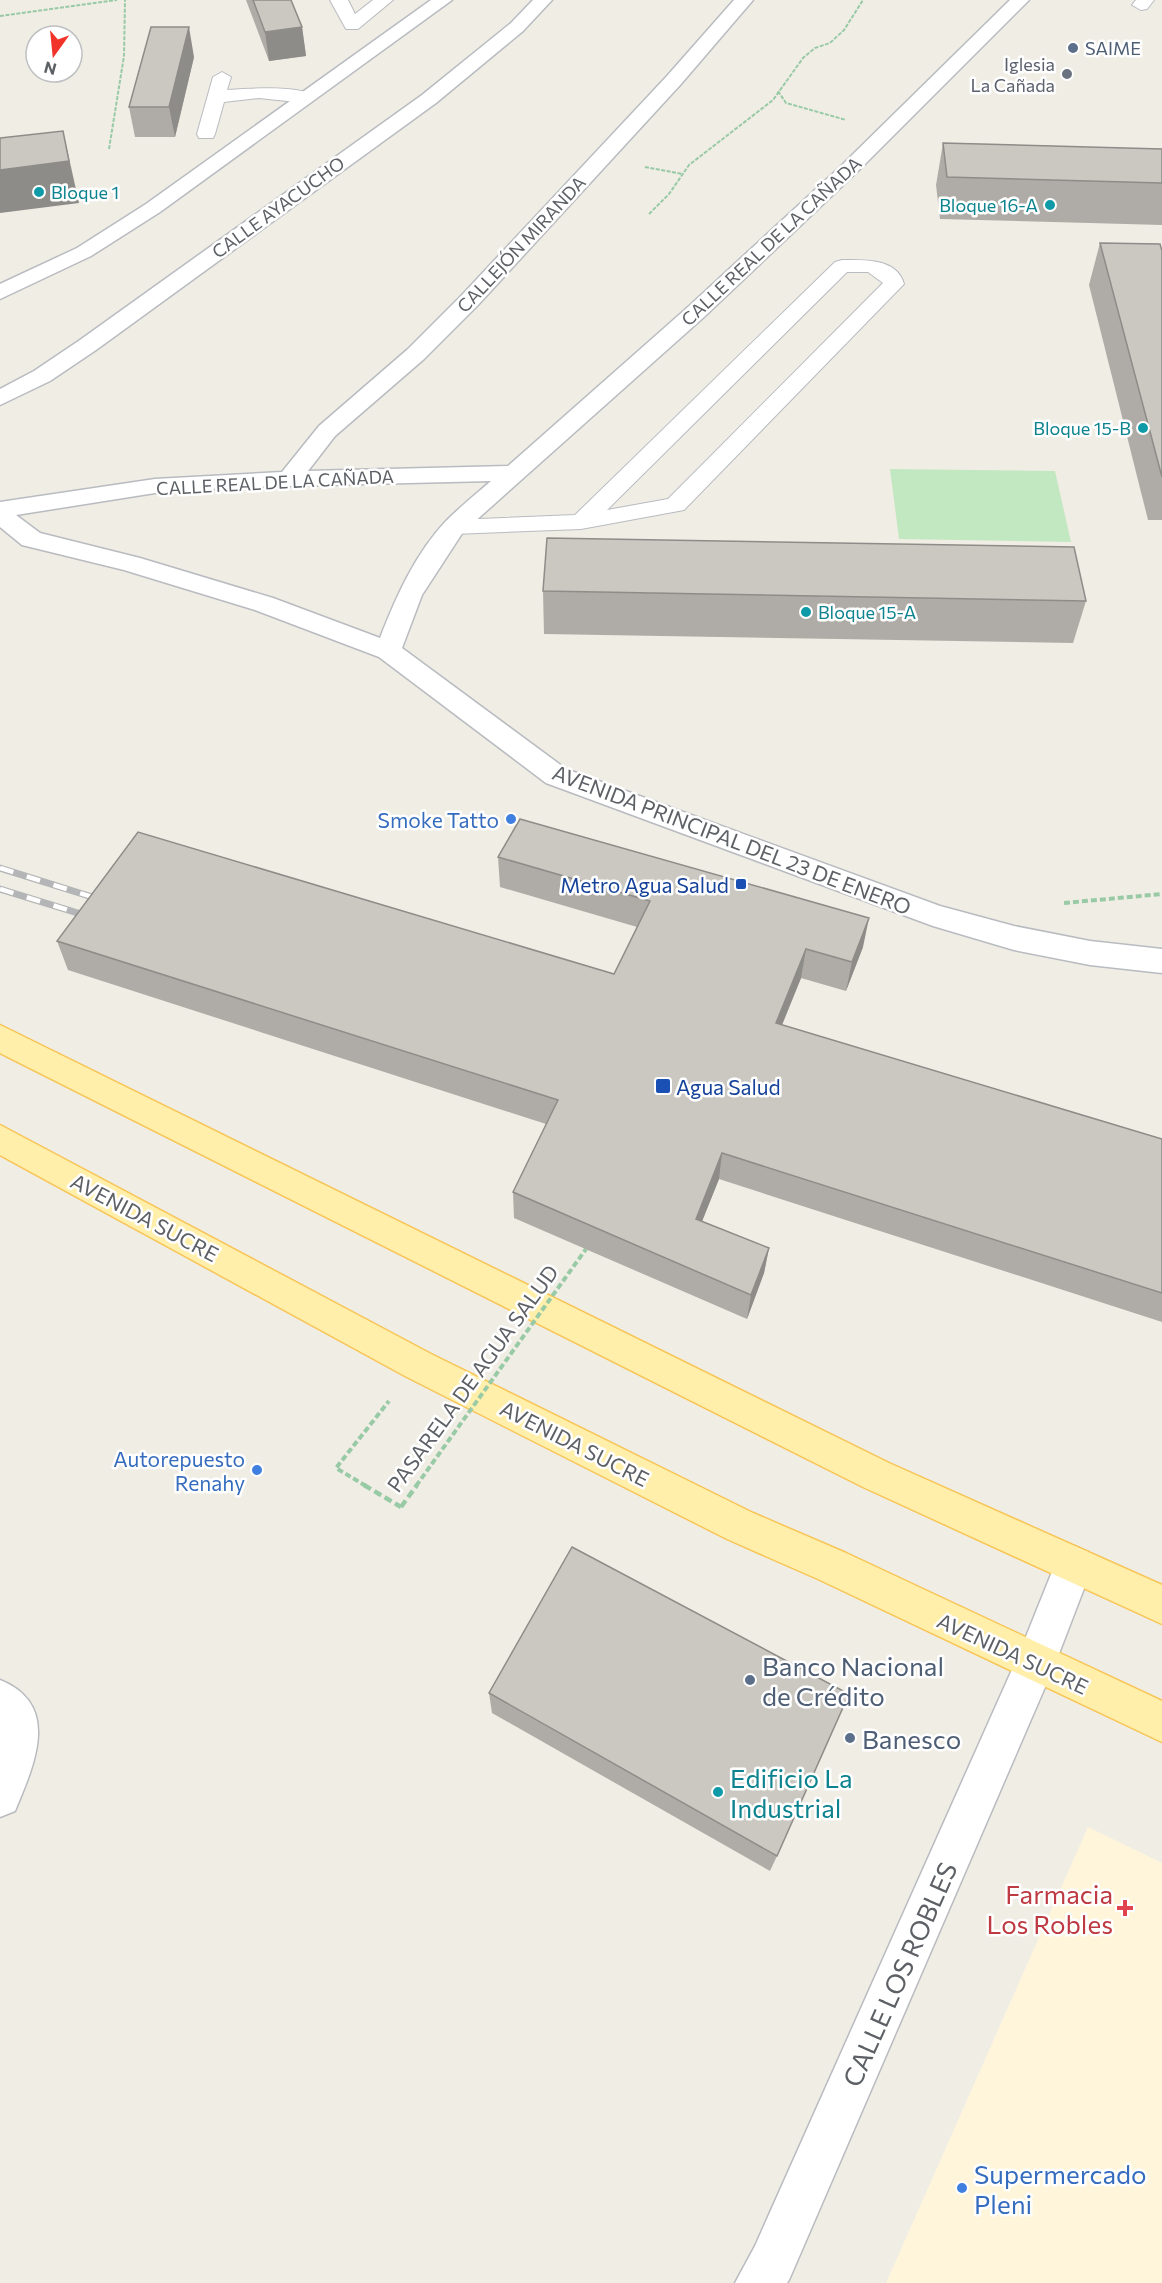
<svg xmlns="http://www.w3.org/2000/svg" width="1162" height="2283" font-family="Commissioner,sans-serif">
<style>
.commercial{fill:#fff5db}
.green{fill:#c2e8c1}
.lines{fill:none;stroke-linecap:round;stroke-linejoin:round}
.lane-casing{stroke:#b8bbc0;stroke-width:2}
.street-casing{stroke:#b8bbc0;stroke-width:3}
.primary-casing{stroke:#f8c557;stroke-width:3}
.path-far2{stroke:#99caa6;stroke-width:2;stroke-dasharray:4 1.5;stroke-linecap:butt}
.path-far1{stroke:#99caa6;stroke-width:4;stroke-dasharray:6 3;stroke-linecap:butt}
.path{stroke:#99caa6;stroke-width:4.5;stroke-dasharray:8 4;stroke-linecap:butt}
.lane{fill:#fff;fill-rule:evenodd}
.street{fill:#fff;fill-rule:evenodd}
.primary{fill:#ffefab;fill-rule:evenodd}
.rail-casing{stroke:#b4b5b6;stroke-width:7}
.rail{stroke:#fff;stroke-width:4.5;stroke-dasharray:14;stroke-linecap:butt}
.path-bridge-far1{stroke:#99caa6;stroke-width:4;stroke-dasharray:6 3;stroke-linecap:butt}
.path-bridge{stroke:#99caa6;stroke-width:4.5;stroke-dasharray:8 4;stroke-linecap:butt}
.wall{fill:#afaca7}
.shaded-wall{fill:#8e8c88}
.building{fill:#cbc8c2;stroke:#8e8c88;stroke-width:1.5}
.service-dot{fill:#5c6f8a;stroke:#fff;stroke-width:2}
.worship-dot{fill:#6b7280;stroke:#fff;stroke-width:2}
.culture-dot{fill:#0f9aa8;stroke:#fff;stroke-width:2}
.shop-dot{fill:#3f7fe0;stroke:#fff;stroke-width:2}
.transit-dot{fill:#1a4fb4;stroke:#fff;stroke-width:2}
.health-dot{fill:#e0444e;stroke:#fff;stroke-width:2}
.labels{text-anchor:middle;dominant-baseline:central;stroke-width:5;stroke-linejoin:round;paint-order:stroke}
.far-service-label{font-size:18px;fill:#4e5e75;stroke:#fff;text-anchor:start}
.far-worship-label{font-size:18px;fill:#5b616d;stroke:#fff;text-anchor:end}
.far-culture-label{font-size:18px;fill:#0d838f;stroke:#fff;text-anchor:start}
.far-street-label{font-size:18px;fill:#5d6166;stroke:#fff}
.shop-label{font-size:21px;fill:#366cbe;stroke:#fff;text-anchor:end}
.street-label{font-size:21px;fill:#5d6166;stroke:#fff}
.transit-label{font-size:21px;fill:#164399;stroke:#fff;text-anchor:end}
.near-service-label{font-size:26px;fill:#4e5e75;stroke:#fff;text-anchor:start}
.near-culture-label{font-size:26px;fill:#0d838f;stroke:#fff;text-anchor:start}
.near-health-label{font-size:26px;fill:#be3a42;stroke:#fff;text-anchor:end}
.near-street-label{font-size:26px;fill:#5d6166;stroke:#fff}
.near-shop-label{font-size:26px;fill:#366cbe;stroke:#fff;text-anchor:start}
</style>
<rect width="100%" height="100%" fill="#f0ede5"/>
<polygon class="commercial" points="1088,1827 1162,1863 1162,2283 886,2283"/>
<polygon class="green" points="890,469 1055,471 1071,542 899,539"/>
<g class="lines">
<g class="lane-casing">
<g id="lane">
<polygon points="330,0 348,0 355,14 373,0 393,0 358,29 346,29"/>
<polygon points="1136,0 1154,0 1147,9 1141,10 1132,5"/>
<path d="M222 72 231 77 227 90C244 89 306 84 315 98L306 103 259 98 224 102 215 134 213 138H199L197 134 213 77Z"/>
<path d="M842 260C864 260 897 258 904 284L684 510 581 529 454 534 446 532 442 527 446 522 454 520 575 515 835 262ZM847 272H868L883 283 668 499 607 510Z"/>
</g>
</g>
<g class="street-casing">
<g id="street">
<polygon points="431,0 452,0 160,212 91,256 0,299 0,284 77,248 146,204"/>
<polygon points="533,0 552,0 523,31 436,103 96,350 50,381 0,405 0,389 34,371 80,340 422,95 511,23"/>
<path d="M734 0H753L681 84 478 305 424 359 335 436 308 471 508 466 688 307 842 165 1010 0H1029L856 173 704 317 463 532 422 595 402 648 566 769 940 906 1014 926 1090 941 1162 949V973L1090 965 1014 950 933 926 546 783 379 657 255 610 124 570 22 545 0 527V502L155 479 282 472 319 426 408 349 462 295 667 76ZM491 481C476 494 460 507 446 521 415 554 396 597 380 638L273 598 140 558 40 533 16 515 155 493 239 487Z"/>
<polygon points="1074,1546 1088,1552 1093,1565 1055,1664 789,2280 787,2283 735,2283 755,2246 1019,1654 1060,1552"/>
<path d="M0 1680C62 1705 34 1765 15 1811L0 1817Z"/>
</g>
</g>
<g class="primary-casing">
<g id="primary">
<polygon points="0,1025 889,1463 1162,1585 1162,1624 863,1487 0,1053"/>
<polygon points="0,1125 431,1354 753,1513 846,1553 1162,1701 1162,1742 818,1579 727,1539 405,1376 0,1155"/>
</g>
</g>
<g class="path-far2">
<polyline points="0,16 117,0"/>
<polyline points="778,91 786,103 846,120"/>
<polyline points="109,149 124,56 125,0"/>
<polyline points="645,167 683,174"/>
<polyline points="649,214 669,194 689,165 773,100 803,58 815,48 830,43 844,30 863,0"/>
</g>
<g class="path-far1">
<polyline points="1064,903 1162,894"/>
<polyline points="366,1486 336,1468 389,1401"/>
</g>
<polyline class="path" points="364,1485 401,1507"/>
<use href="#lane" class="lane"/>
<use href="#street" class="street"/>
<use href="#primary" class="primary"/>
<g class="rail-casing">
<g id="rail">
<polyline points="0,868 105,901"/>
<polyline points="0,889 94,918"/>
</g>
</g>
<use href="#rail" class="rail"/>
<polyline class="path-bridge-far1" points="416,1486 586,1249"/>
<polyline class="path-bridge" points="401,1507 417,1485"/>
</g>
<g class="wall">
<polygon points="246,0 291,0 302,27 306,56 269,61"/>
<polygon points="194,57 175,137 135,137 129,107"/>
<polygon points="943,143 1162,149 1162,226 1162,225 940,219 936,185"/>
<polygon points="1100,243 1162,251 1162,520 1148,520 1089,285"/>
<polygon points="543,591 1086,601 1073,643 544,634"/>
<polygon points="498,857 863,947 846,991 801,978 782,1025 1162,1139 1162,1322 719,1179 702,1221 769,1248 764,1273 747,1319 514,1218 513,1192 546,1124 68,970 57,941 614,974 637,927 500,887"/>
<polygon points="489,1693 777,1856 770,1871 492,1713"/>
</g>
<g class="shaded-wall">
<polygon points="189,27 194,57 175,137 169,107"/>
<polygon points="302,27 306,56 269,61 265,32"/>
<polygon points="63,131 79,203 0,213 0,170"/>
<polygon points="869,918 863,947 846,991 852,962"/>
<polygon points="806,949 801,978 771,1052 776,1023"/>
<polygon points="722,1153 719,1179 693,1244 696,1219"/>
<polygon points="769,1248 764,1273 747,1319 751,1295"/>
</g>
<g class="building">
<polygon points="253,0 291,0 302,27 265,32"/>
<polygon points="151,27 189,27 169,107 129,107"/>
<polygon points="63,131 69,161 0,170 0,138"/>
<polygon points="943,143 1162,149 1162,183 947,177"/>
<polygon points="1100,243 1160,244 1162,251 1162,477"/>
<polygon points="547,538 1074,547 1086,601 543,591"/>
<polygon points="520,819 869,918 852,962 806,949 776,1023 1162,1139 1162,1293 722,1153 696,1219 769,1248 751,1295 513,1192 558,1100 57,941 138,832 614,974 650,901 498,857"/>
<polygon points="572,1547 849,1694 777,1856 489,1693"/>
</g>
<g class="service-dot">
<circle cx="1073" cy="48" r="6"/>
<circle cx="750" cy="1680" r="6"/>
<circle cx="850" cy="1738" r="6"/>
</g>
<circle class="worship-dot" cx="1067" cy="74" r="6"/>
<g class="culture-dot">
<circle cx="39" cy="192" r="6"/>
<circle cx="1050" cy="205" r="6"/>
<circle cx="1143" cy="428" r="6"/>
<circle cx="806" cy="612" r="6"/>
<circle cx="718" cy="1792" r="6"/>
</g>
<g class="shop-dot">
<circle cx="511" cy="819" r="6"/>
<circle cx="257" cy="1470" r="6"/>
<circle cx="962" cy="2188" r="6"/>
</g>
<g class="transit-dot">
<rect x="735" y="878" width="12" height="12" rx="3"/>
<rect x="655" y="1078" width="16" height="16" rx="3"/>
</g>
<path class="health-dot" d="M1122 1899h6v6h6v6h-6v6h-6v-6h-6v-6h6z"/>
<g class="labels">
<g class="far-service-label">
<text x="1085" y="48">SAIME</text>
</g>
<g class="far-worship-label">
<text x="1055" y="64">Iglesia<tspan x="1055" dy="21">La Cañada</tspan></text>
</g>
<g class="far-culture-label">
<text x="51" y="192">Bloque 1</text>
<text x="1038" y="205" text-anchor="end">Bloque 16-A</text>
<text x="1131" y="428" text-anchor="end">Bloque 15-B</text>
<text x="818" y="612">Bloque 15-A</text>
</g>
<g class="far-street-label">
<text transform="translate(278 207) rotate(-36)">CALLE AYACUCHO</text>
<text transform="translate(771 241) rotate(-43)">CALLE REAL DE LA CAÑADA</text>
<text transform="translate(521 244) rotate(-47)">CALLEJÓN MIRANDA</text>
<text transform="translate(275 482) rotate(-3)">CALLE REAL DE LA CAÑADA</text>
</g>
<g class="shop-label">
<text x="499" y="819">Smoke Tatto</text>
<text x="245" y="1458">Autorepuesto<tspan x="245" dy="24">Renahy</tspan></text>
</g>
<g class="street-label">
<text transform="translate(732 839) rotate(21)">AVENIDA PRINCIPAL DEL 23 DE ENERO</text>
<text transform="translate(145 1217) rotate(28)">AVENIDA SUCRE</text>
<text transform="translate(472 1378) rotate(-54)">PASARELA DE AGUA SALUD</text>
<text transform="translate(575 1443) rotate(27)">AVENIDA SUCRE</text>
<text transform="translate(1013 1653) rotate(25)">AVENIDA SUCRE</text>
</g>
<g class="transit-label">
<text x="729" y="884">Metro Agua Salud</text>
<text x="676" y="1086" text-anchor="start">Agua Salud</text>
</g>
<g class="near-service-label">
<text x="762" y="1665">Banco Nacional<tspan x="762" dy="30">de Crédito</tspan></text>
<text x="862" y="1738">Banesco</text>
</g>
<g class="near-culture-label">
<text x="730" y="1777">Edificio La<tspan x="730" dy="30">Industrial</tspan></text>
</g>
<g class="near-health-label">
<text x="1113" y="1893">Farmacia<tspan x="1113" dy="30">Los Robles</tspan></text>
</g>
<g class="near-street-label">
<text transform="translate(899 1974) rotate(-66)">CALLE LOS ROBLES</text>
</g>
<g class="near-shop-label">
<text x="974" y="2173">Supermercado<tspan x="974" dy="30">Pleni</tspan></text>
</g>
</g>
<g transform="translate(54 54) rotate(195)"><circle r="28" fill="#ffffff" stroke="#bec0c2" stroke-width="1.5"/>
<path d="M0-4.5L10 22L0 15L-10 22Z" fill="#f1332a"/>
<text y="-9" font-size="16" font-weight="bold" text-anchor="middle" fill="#5d6166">N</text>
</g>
</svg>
